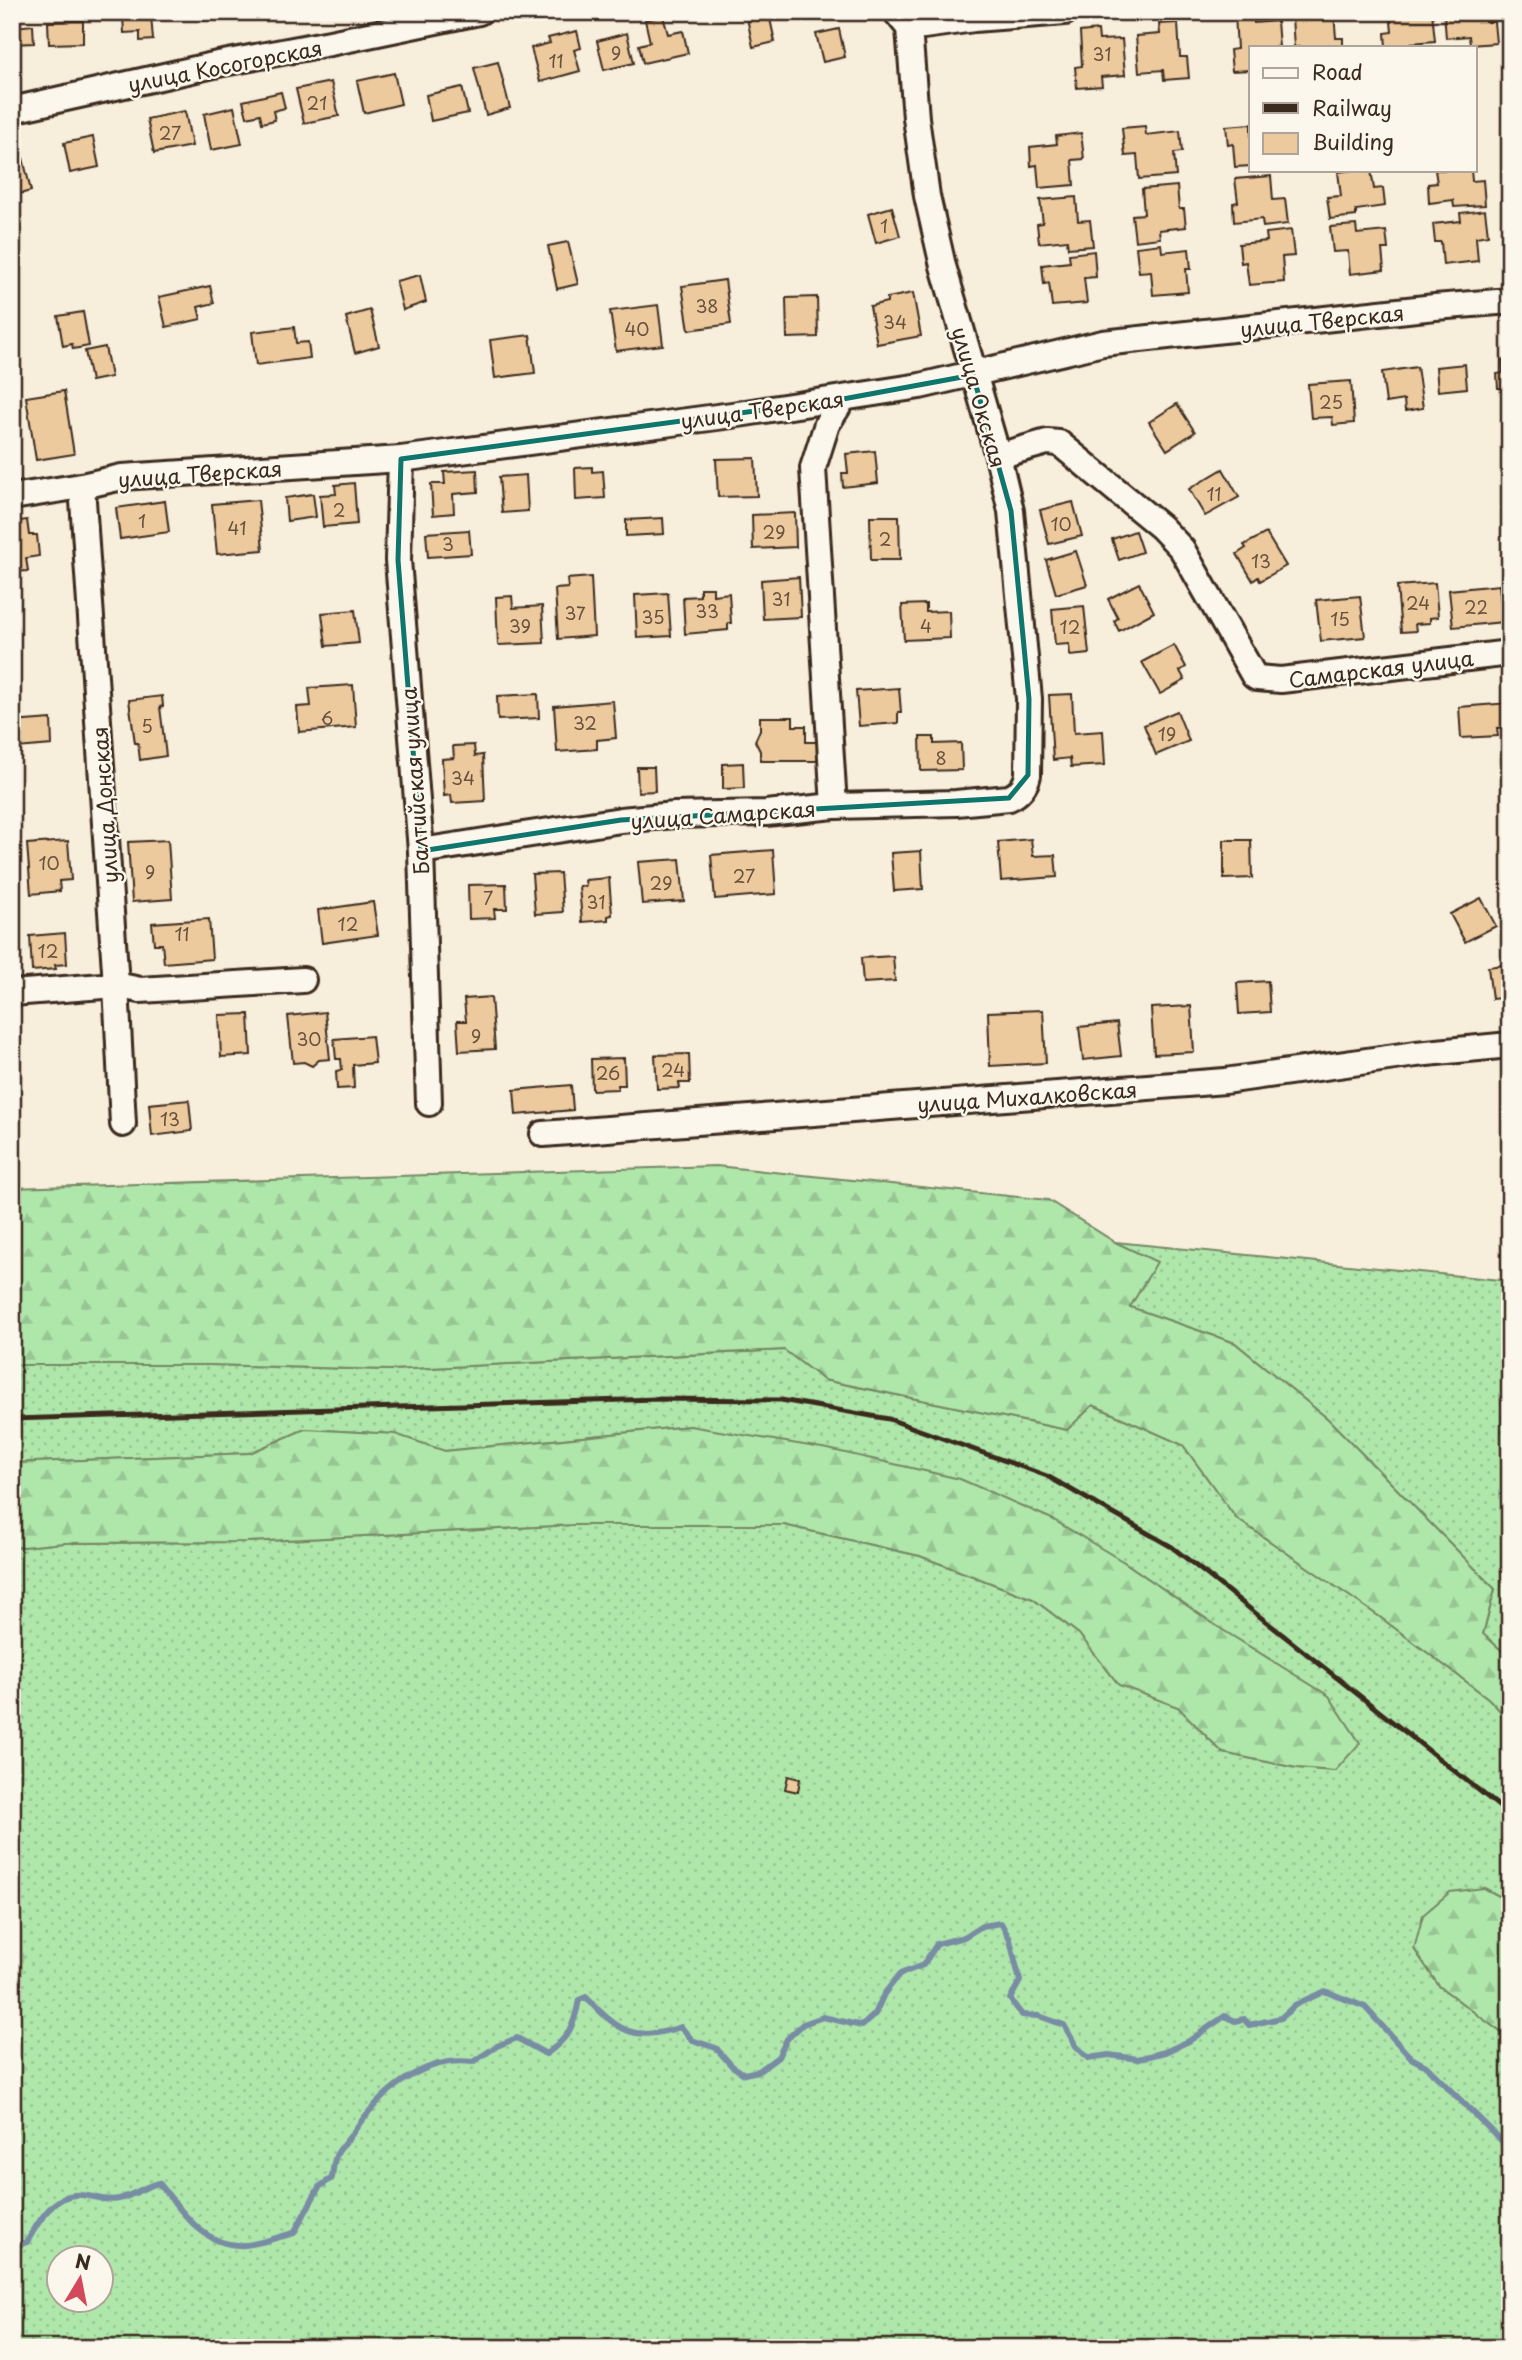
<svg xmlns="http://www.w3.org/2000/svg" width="1522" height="2360" font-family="'Playpen Sans',sans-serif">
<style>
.grass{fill:url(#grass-dots);stroke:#758864;stroke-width:2;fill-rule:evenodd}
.forest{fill:url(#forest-firs);stroke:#758864;stroke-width:2}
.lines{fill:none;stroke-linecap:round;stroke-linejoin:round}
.stream{stroke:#788ca3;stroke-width:6}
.building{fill:#edca9e;stroke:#3b2a1e;stroke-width:2}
.street-casing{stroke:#3b2a1e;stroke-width:30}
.street{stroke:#fbf7ec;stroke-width:24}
.rail{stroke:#3b2a1e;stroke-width:5}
.marked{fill:none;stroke:#0f766e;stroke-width:5;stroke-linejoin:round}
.labels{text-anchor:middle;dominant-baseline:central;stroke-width:5;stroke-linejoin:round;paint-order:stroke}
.number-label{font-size:18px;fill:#68523e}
.street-label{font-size:21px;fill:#3b2a1e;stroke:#fbf7ec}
</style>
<defs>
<pattern id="grass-dots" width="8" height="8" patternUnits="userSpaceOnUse" patternTransform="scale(1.75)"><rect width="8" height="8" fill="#afe7ab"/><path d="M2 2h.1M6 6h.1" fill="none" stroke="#97c693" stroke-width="1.8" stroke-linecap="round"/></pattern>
<pattern id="forest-firs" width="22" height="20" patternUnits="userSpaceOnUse" patternTransform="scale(1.75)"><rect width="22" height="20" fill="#afe7ab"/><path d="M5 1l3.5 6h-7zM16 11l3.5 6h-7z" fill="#97c693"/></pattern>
</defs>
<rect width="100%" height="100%" fill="#f8eedc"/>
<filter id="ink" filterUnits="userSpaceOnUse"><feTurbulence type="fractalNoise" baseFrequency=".0143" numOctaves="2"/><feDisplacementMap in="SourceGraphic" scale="14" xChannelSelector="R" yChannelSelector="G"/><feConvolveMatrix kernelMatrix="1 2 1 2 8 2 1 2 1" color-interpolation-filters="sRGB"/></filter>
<g filter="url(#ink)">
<g class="grass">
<polygon points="1115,1242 1510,1281 1510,1658 1483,1634 1495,1589 1328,1419 1235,1343 1130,1307"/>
<path d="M785 1350 824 1380 1067 1430 1093 1405 1183 1445 1236 1518 1380 1617 1488 1698 1510 1721V1902L1484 1888 1439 1986 1510 2039V2348H12V1548L64 1543 247 1542 574 1525H784L920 1556 1033 1599 1079 1634 1119 1685 1178 1707 1223 1753 1297 1768 1335 1771 1218 1627 1124 1562 690 1426 444 1451 394 1434 305 1429 250 1453 12 1463V1365H210L390 1370ZM60 2258H102V2300H60Z"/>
</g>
<g class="forest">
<polygon points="716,1166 1048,1200 1115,1242 1157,1262 1130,1307 1235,1343 1328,1419 1495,1589 1483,1634 1510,1658 1510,1721 1488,1698 1380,1617 1236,1518 1183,1445 1093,1405 1067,1430 824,1380 784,1350 390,1370 210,1365 12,1365 12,1188"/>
<polygon points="690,1426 828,1449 960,1479 1052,1519 1124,1562 1218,1627 1329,1696 1360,1743 1335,1771 1297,1768 1223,1753 1178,1707 1119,1685 1079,1634 1033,1599 920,1556 784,1525 574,1525 247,1542 64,1543 12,1548 12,1463 250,1453 305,1429 395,1434 445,1451"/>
<polygon points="1484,1888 1510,1902 1510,2039 1439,1986 1414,1949 1423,1915 1450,1892"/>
</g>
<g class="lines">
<path class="stream" d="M12 2248 27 2242C38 2222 55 2192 81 2195 94 2196 105 2202 119 2199 133 2196 144 2186 159 2183 181 2210 204 2248 245 2245 261 2244 278 2237 294 2233L319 2187 332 2178C333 2172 333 2163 336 2156 339 2149 347 2141 352 2134 379 2094 422 2055 473 2062L497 2046 517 2038 546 2054C569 2038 574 2026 579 2000L586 1997C619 2032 633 2042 681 2027L692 2040 716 2048 732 2066 744 2074 759 2071 778 2057 787 2039 803 2024 823 2017 862 2026 875 2014 884 1994 900 1974 923 1965 937 1944 964 1937 982 1926 1001 1923 1010 1940 1020 1981 1010 1999 1022 2015 1039 2016 1064 2025 1076 2046 1088 2058 1109 2055 1138 2059 1165 2052 1189 2041 1225 2016 1235 2021 1244 2019 1249 2025 1281 2018 1295 2005 1325 1991 1365 2007 1411 2058 1426 2066 1510 2149"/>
</g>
<g class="building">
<polygon points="204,12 233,12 233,19 204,20"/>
<polygon points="1315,12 1334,12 1336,38 1343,38 1343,47 1294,47 1292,17 1315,15"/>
<polygon points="1390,12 1432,12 1435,41 1411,43 1411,47 1386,47 1385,33 1392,32"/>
<polygon points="1444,12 1486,12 1487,22 1494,22 1496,43 1470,45 1469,36 1446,38"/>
<polygon points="1253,13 1254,23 1277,21 1279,47 1251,47 1251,70 1232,71 1230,50 1237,49 1235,15"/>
<polygon points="769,14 775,42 753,47 747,18"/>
<polygon points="151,15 153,40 140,41 140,32 124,33 123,16"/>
<polygon points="663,16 668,34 683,31 688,53 643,63 639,45 650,42 645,20"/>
<polygon points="83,21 83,43 49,44 48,22"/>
<polygon points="12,22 14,22 15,27 33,25 34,43 12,44"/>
<polygon points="1178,23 1180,57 1187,57 1189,78 1164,80 1163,70 1139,72 1136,36 1160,34 1159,24"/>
<polygon points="839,29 845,57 823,62 816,34"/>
<polygon points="1098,30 1099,40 1122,39 1125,75 1101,77 1102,86 1077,88 1075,67 1082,66 1080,32"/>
<polygon points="577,31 581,48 574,50 580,71 540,82 531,48 550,43 548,38"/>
<polygon points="627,33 634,63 604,70 597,41"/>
<polygon points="498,62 510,108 486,115 474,68"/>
<polygon points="394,73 401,104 364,113 357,81"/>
<polygon points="331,82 339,116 304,123 296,89"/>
<polygon points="462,87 468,113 431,121 426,95"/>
<polygon points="281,92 285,108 273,111 275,120 262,123 260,114 247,117 243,101"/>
<polygon points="234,107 242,144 211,150 204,114"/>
<polygon points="185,111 192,146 154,153 147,119"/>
<polygon points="1251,124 1251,166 1235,167 1233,144 1228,145 1226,126"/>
<polygon points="1145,126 1146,135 1180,131 1182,152 1174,153 1176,176 1139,179 1137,155 1125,156 1122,128"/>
<polygon points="1081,133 1084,159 1072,160 1074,185 1039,188 1037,165 1031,166 1030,147 1057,144 1056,136"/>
<polygon points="93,137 99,167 70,173 64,143"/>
<polygon points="23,158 31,191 12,196 12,161"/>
<polygon points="1354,170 1371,170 1374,189 1383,188 1385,206 1356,210 1356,216 1330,219 1327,197 1341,196 1338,172"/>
<polygon points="1435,170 1471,170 1472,181 1483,180 1485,205 1454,207 1453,200 1429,203 1428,184 1437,183"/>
<polygon points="1271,176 1273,200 1285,199 1288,224 1263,227 1262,219 1234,222 1233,203 1238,202 1235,179"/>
<polygon points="1177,186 1179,209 1184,209 1186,227 1159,230 1160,238 1135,241 1132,215 1144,214 1142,189"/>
<polygon points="1076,197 1078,221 1090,220 1093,246 1068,248 1067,240 1039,243 1037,224 1043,223 1040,200"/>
<polygon points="892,207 900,236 876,243 868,214"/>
<polygon points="1485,210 1488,235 1476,237 1478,261 1443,265 1441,242 1435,242 1433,224 1461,221 1460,213"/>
<polygon points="1356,225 1357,234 1386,231 1388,249 1382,249 1384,270 1350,274 1348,251 1333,252 1330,227"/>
<polygon points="1291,230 1294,256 1282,257 1284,282 1249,285 1246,262 1241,263 1239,244 1267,241 1266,233"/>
<polygon points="568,242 578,284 557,289 548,246"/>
<polygon points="1161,244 1162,252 1189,249 1191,269 1186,269 1188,292 1153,295 1151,271 1139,272 1136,247"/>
<polygon points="1094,251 1096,277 1084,278 1087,303 1052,306 1049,283 1044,284 1042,265 1070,262 1069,254"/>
<polygon points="420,275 426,302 403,310 396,281"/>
<polygon points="725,280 731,324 689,330 682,286"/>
<polygon points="210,286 214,303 198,307 201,319 166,327 159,297"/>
<polygon points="913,293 921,336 877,344 870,306 887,302 887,298"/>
<polygon points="817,297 818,337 787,338 786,298"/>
<polygon points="658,305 663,345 616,351 610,311"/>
<polygon points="370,310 379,346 355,353 346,317"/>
<polygon points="83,312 89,346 73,349 72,344 63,346 58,316"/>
<polygon points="294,327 296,343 308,342 310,358 256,365 252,332"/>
<polygon points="530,335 535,373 495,378 490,340"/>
<polygon points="105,347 111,377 91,381 85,351"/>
<polygon points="1510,359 1510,403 1506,404 1504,388 1498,388 1497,374 1503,373 1502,360"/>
<polygon points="1465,364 1467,388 1438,391 1436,367"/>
<polygon points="1417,367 1423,408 1405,411 1404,400 1386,403 1382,372"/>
<polygon points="1351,381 1354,423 1333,425 1332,417 1311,418 1308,384"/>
<polygon points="64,391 74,454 36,460 26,397"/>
<polygon points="1177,404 1195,432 1167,450 1149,422"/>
<polygon points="875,451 878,483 843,487 842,473 848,473 846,454"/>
<polygon points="755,458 757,496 718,497 716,459"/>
<polygon points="592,467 592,472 603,471 605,498 576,500 575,468"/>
<polygon points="1223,469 1239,497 1205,516 1189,489"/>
<polygon points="477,470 478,492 453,494 454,513 433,515 431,484 445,484 444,472"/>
<polygon points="526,475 528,511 502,513 499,477"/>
<polygon points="354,483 357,524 323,527 320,495 336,494 335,485"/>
<polygon points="313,494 316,517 287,521 285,498"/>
<polygon points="258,500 263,550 217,554 212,504"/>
<polygon points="165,501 169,532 120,539 116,508"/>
<polygon points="1073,502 1082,536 1049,544 1040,510"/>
<polygon points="795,513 796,547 753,549 752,515"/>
<polygon points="870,516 899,516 900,560 871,560"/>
<polygon points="663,518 664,534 626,536 626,520"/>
<polygon points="27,520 29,535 37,535 39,556 26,558 28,571 12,572 12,522"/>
<polygon points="469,530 471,554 428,557 426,533"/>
<polygon points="1135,531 1142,552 1119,560 1112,539"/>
<polygon points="1266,533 1286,566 1260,581 1258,577 1253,581 1237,554 1246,548 1244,545"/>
<polygon points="1076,551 1087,585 1056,594 1046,560"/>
<polygon points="591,577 594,636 558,639 555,589 568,588 567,579"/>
<polygon points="799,577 801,617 763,619 761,580"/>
<polygon points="1139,583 1154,612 1119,631 1114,621 1118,618 1108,599"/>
<polygon points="1435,583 1438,617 1430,618 1430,623 1415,624 1416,631 1401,632 1397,586"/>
<polygon points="1499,585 1503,622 1453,627 1449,590"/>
<polygon points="700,588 713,588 713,595 729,593 731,623 728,623 728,630 685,634 683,597 700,596"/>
<polygon points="668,593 671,636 637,638 635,595"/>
<polygon points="512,596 513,608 542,606 544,643 498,645 496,597"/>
<polygon points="1360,596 1365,637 1321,641 1316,600"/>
<polygon points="926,604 926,612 949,611 950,638 904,640 902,605"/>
<polygon points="1084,606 1089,654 1070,656 1069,644 1055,645 1052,609"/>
<polygon points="355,610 359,643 326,646 322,613"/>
<polygon points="1174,645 1186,667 1180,671 1185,680 1160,694 1142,662"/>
<polygon points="353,685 356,727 299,732 297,707 311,706 309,688"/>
<polygon points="899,688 901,712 898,712 898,723 859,726 856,691"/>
<polygon points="538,694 539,718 498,720 497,696"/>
<polygon points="1072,694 1074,733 1103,731 1105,765 1071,767 1070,758 1053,760 1049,695"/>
<polygon points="162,696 163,706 160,707 166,756 140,760 138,743 135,743 129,700"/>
<polygon points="613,701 616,738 597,740 597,749 557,752 554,706"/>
<polygon points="1510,703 1510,727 1497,728 1498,736 1461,738 1459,707"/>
<polygon points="1177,711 1189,741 1156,755 1144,725"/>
<polygon points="760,717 793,717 793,726 806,726 806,742 817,742 817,761 760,761 760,751 755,741 760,730"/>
<polygon points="51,719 52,745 17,748 16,737 12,738 12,722"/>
<polygon points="920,737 934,737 934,744 961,743 962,770 921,771"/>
<polygon points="474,745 475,756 483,755 485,801 452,803 451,795 444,796 442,759 454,758 453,746"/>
<polygon points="743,763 744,788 723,789 723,764"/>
<polygon points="637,767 654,767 655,791 638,792"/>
<polygon points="1031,839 1033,856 1055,855 1057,877 1001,881 998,842"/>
<polygon points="168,840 172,899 132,902 128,842"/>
<polygon points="1224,840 1251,840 1252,878 1224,879"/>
<polygon points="68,841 71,880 59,881 60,891 31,894 27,844"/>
<polygon points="773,850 776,894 715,899 711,855"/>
<polygon points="921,851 923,889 894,891 891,853"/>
<polygon points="680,859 684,901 642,904 638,862"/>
<polygon points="560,873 563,912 535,914 532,874"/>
<polygon points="609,878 612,915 608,916 608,920 582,922 579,886 586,886 585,880"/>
<polygon points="506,884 507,909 494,909 495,918 469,919 468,885"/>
<polygon points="1481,898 1496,926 1465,942 1450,914"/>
<polygon points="373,902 378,935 322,943 318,910"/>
<polygon points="209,919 212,959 164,963 162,944 154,944 152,923"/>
<polygon points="65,933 67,964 55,965 56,969 32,971 30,936"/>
<polygon points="893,956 895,981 863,983 861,958"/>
<polygon points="1510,964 1510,997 1492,999 1488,967"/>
<polygon points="1268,981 1270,1012 1239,1014 1237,983"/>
<polygon points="491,997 495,1049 459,1051 457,1021 466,1021 464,999"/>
<polygon points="1191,1006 1194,1052 1154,1054 1151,1008"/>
<polygon points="1043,1010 1046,1063 990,1066 988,1012"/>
<polygon points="325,1012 330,1059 319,1060 312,1066 304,1062 293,1063 288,1016"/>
<polygon points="249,1014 251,1055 221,1057 219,1015"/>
<polygon points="1117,1023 1121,1056 1083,1060 1079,1027"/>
<polygon points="372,1036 375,1063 353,1065 354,1088 337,1089 336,1071 342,1070 341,1059 336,1059 334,1039"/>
<polygon points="12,1044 16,1044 18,1085 12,1085"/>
<polygon points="689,1054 690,1083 679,1083 680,1088 657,1089 655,1055"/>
<polygon points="624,1058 625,1085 618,1085 618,1089 592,1090 591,1059"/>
<polygon points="571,1085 573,1110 516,1115 514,1090"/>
<polygon points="189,1100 192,1131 152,1136 149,1104"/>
<polygon points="788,1776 800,1779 798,1792 785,1789"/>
</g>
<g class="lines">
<g class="street-casing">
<g id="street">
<polyline points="909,28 974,19 1065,12"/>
<polyline points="12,110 218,64 330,43 479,12"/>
<polyline points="998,456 1047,442 1059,443 1161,527 1182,549 1254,676 1257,678 1281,680 1510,653"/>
<polyline points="401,459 398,560 421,851 429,1103"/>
<polyline points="82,486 116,985 123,1124"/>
<polyline points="12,497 82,486 122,477 401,459 732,415 920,386 1103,343 1435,307 1510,301"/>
<polyline points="834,806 813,468 827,424 843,399"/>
<path d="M421 851 621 820 675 815 766 813 834 806 956 803 1009 798C1019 794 1026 785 1028 775L1029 699 1011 511 998 456 943 266 927 196 916 118 909 28 896 12"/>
<polyline points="12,993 116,985 140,990 303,980"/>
<polyline points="543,1134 1225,1081 1416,1054 1510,1045"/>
</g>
</g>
<use href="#street" class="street"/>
<polyline class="rail" points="12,1419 657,1399 781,1400 889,1419 1047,1476 1172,1547 1510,1815"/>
</g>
</g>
<path class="marked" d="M973 375 1011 511 1029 699 1028 775 1009 798 621 820 421 851 398 560 401 459 843 399Z"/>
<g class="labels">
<g class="number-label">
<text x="616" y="52">9</text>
<text x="1102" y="53">31</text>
<text x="556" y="60">11</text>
<text x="317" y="102">21</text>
<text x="170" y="132">27</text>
<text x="884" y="225">1</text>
<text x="707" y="305">38</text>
<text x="895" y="321">34</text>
<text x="637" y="328">40</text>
<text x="1331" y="401">25</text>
<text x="1214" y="493">11</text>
<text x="339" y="509">2</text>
<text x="142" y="520">1</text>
<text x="1061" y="523">10</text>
<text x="237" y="527">41</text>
<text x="774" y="531">29</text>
<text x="885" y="538">2</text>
<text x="448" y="543">3</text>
<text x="1261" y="560">13</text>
<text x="781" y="598">31</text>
<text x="1418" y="602">24</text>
<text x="1476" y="606">22</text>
<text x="707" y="610">33</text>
<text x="575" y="612">37</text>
<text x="653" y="616">35</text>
<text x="1340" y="618">15</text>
<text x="520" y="625">39</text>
<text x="926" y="625">4</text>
<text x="1070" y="626">12</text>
<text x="327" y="717">6</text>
<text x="585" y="722">32</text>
<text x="147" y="725">5</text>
<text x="1167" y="733">19</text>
<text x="941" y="757">8</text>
<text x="463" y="777">34</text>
<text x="49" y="862">10</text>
<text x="150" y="871">9</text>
<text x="744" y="875">27</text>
<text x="661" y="882">29</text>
<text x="488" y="897">7</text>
<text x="596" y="901">31</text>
<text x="348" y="923">12</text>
<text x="182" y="933">11</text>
<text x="48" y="950">12</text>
<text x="476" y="1035">9</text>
<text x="309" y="1038">30</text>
<text x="673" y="1069">24</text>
<text x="608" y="1072">26</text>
<text x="170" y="1118">13</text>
</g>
<g class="street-label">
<text transform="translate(225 65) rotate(-11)">улица Косогорская</text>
<text transform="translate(1322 320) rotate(-6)">улица Тверская</text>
<text transform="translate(980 397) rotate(74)">улица Окская</text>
<text transform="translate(762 409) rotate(-8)">улица Тверская</text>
<text transform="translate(200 473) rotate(-4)">улица Тверская</text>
<text transform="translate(1381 668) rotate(-7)">Самарская улица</text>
<text transform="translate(414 781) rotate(-94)">Балтийская улица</text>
<text transform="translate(104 805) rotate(-94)">улица Донская</text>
<text transform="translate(723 814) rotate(-4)">улица Самарская</text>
<text transform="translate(1027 1096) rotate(-4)">улица Михалковская</text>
</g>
</g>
<rect width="1522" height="2360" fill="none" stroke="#fbf7ec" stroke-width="42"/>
<rect x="21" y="21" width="1480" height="2318" fill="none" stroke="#3b2a1e" stroke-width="2.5" filter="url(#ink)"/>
<rect x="1249" y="46" width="228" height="126" fill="#fbf7ec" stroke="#aea59a" stroke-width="2"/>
<rect x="1263" y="68" width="35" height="10" fill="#fbf7ec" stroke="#aea59a" stroke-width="2"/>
<text x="1312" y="80" font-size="21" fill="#3b2a1e">Road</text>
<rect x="1263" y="103" width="35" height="10" fill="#3b2a1e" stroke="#aea59a" stroke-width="2"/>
<text x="1312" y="116" font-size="21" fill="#3b2a1e">Railway</text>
<rect x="1263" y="133" width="35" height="21" fill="#edca9e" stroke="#aea59a" stroke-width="2"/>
<text x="1312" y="150" font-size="21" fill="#3b2a1e">Building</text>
<g transform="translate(80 2279) rotate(10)"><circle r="33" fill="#fbf7ec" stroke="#aea59a" stroke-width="2"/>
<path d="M0-5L12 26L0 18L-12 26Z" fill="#d1495b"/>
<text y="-10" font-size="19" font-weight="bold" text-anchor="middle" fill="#3b2a1e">N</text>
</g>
</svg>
